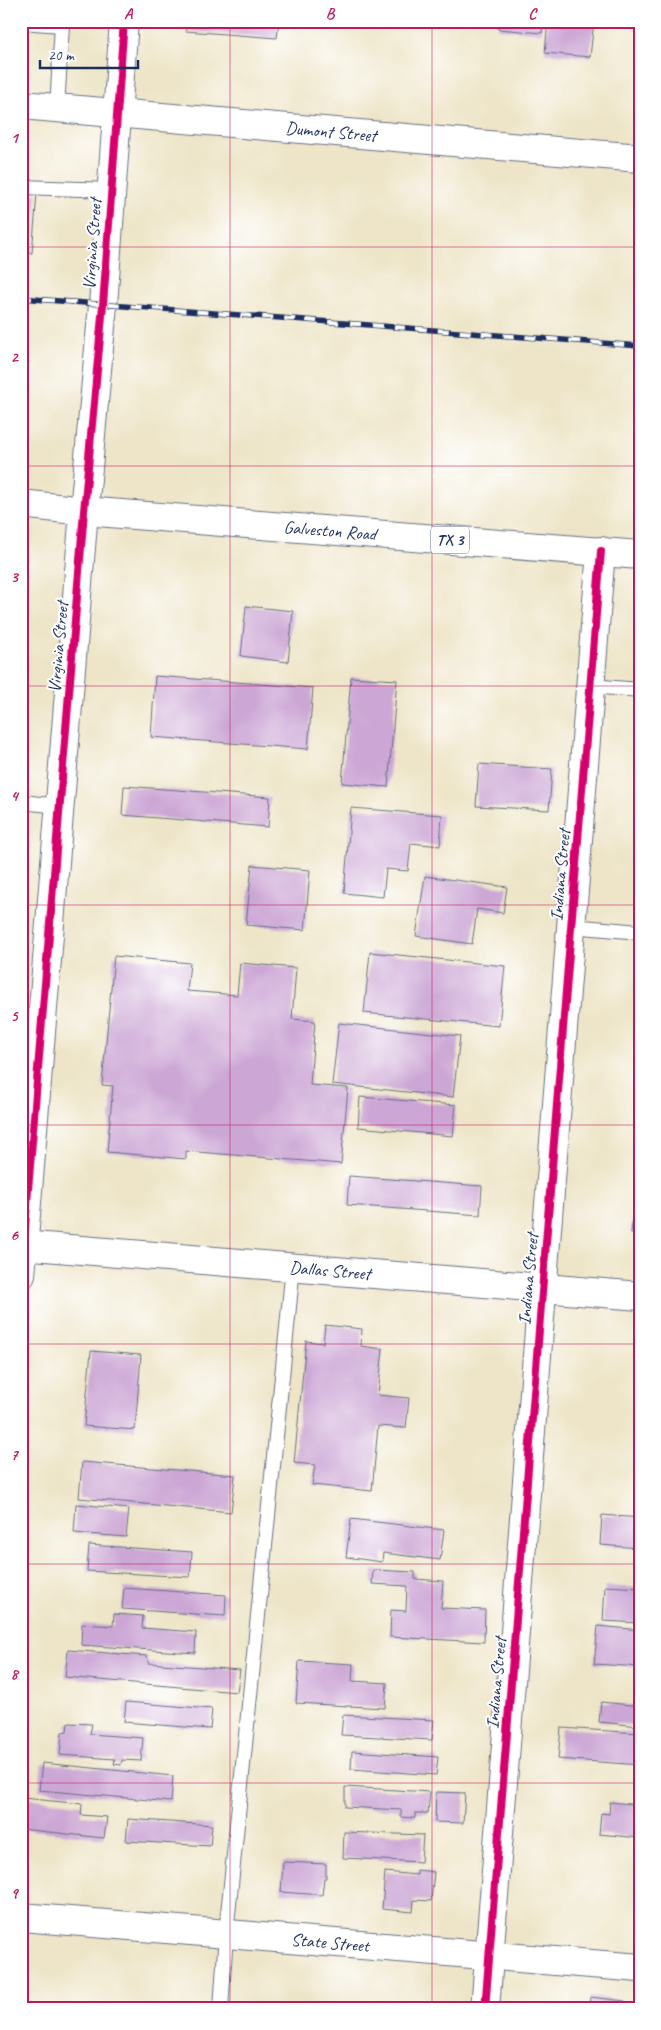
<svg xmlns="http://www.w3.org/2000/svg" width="661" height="2030" font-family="Caveat,sans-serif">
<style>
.building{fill:#cca7d5}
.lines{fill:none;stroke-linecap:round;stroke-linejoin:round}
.lane-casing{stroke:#656f83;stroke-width:16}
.street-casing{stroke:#656f83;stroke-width:30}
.primary-casing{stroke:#656f83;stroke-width:30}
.lane{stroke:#fff;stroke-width:14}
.street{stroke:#fff;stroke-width:28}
.primary{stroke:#fff;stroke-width:28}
.rail-casing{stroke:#1b2f5e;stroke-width:5.5}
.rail{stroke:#fff;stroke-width:4;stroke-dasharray:11;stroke-linecap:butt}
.cycleway-casing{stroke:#fff;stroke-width:11}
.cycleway{stroke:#d6006c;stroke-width:8}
.grid{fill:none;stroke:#c2185b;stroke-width:1;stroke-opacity:0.55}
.labels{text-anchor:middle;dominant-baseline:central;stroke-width:4;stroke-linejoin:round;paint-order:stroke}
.shield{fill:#fff;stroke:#5f6d8e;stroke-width:1}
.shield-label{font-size:16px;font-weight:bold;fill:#1b2f5e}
.street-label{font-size:18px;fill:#1b2f5e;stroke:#fff}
.neatline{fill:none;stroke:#c2185b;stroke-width:2}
.grid-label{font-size:16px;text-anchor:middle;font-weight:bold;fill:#c2185b}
</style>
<rect width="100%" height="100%" fill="#fff"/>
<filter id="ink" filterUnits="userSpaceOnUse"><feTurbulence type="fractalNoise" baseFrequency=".02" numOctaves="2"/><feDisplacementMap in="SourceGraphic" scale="10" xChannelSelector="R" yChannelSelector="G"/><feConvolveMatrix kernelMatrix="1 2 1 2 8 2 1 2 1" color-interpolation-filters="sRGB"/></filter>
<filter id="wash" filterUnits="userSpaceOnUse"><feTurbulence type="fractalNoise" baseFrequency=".0096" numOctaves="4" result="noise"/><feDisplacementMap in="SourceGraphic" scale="20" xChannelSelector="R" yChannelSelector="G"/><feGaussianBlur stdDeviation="1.12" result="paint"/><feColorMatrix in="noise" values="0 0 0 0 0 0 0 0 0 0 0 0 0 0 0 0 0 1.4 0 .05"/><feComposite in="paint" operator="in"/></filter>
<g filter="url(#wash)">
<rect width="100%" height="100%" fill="#eee5c8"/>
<g id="blocks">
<g class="building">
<polygon points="186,21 279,21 277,38 186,31"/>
<polygon points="498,21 543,21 542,33 498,29"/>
<polygon points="548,21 594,21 590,57 545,53"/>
<polygon points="21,193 37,194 32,253 21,252"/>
<polygon points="246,606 293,611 288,662 241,656"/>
<polygon points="155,676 313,688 308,749 151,737"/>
<polygon points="351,677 397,680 388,787 342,783"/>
<polygon points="479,764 552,769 549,810 476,806"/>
<polygon points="124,786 270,797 268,827 122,815"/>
<polygon points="351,808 442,815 440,846 411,843 408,871 386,869 383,897 344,893"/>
<polygon points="252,865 310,870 305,930 246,925"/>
<polygon points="425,876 507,887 503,913 477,909 472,944 416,936"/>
<polygon points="370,952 505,966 499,1026 364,1013"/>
<polygon points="114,956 190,963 187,991 237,995 240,963 296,968 292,1019 315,1021 310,1085 348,1088 341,1164 186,1151 186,1159 107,1152 113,1086 102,1085"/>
<polygon points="339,1023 460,1036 453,1097 332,1084"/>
<polygon points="360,1097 456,1105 453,1136 358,1127"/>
<polygon points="638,1166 640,1166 640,1234 631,1233"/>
<polygon points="349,1176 482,1186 480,1215 347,1205"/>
<polygon points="325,1325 362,1329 361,1346 383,1349 378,1395 409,1398 406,1428 378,1426 372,1491 312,1485 315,1465 294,1463 306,1341 323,1343"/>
<polygon points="91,1351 141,1355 135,1430 84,1426"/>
<polygon points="82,1462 235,1475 231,1512 79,1498"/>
<polygon points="76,1504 129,1509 126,1537 74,1533"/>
<polygon points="602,1515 640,1518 640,1548 600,1545"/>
<polygon points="351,1519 444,1530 440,1560 383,1553 382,1562 346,1557"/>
<polygon points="89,1545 192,1552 190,1577 87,1571"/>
<polygon points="373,1570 415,1572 415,1579 443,1581 441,1608 485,1610 484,1642 390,1637 391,1610 406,1611 407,1586 372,1584"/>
<polygon points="605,1586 640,1588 640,1623 603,1621"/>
<polygon points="124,1588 226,1595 225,1616 122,1609"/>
<polygon points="114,1614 143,1616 142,1628 196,1632 195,1653 81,1645 82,1624 113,1626"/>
<polygon points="598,1626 640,1630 640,1667 594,1664"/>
<polygon points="68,1650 147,1656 148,1663 240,1670 237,1692 65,1677"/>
<polygon points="299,1661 353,1664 352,1681 387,1683 385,1708 296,1703"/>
<polygon points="126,1702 212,1709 210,1729 124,1722"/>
<polygon points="601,1702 640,1706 640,1726 599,1722"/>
<polygon points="343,1715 434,1720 432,1740 341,1735"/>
<polygon points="68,1723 92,1724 90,1734 143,1738 141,1761 122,1760 121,1765 114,1764 115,1759 60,1755 62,1732 67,1731"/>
<polygon points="561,1728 640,1733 640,1765 558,1759"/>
<polygon points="352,1751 438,1757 436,1775 351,1769"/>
<polygon points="42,1763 173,1776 171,1802 39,1790"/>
<polygon points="345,1787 430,1792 428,1813 415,1813 415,1818 401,1817 401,1810 345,1807"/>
<polygon points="436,1792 465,1793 463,1823 435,1822"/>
<polygon points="23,1798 82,1804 81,1815 107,1817 104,1838 21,1829"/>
<polygon points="610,1802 640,1805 640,1838 599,1834 601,1813 609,1814"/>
<polygon points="128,1819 212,1825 210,1846 126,1841"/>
<polygon points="344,1832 423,1835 421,1862 343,1858"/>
<polygon points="283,1862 326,1864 326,1878 324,1878 322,1895 281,1892"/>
<polygon points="417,1870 434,1872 431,1901 414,1900 413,1912 382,1909 385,1872 417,1875"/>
<polygon points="590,1997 625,2001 624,2009 589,2009"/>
</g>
</g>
</g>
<g filter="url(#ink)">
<use href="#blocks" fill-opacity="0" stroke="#656f83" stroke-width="1"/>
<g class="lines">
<g class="lane-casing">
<g id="lane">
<polyline points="21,22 62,25 57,108"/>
<polyline points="21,187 111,190"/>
<polyline points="590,686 640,690"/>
<polyline points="21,802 60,806"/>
<polyline points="571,926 640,932"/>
<polyline points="221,2009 226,1934 293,1267"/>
</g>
</g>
<g class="street-casing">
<g id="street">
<path id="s1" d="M21 105 640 158"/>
<path id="s2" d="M21 1245 640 1296"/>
<polyline points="21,1275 84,511 103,305 124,21"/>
<path id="s3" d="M21 1917 640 1968"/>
<polyline points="485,2009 601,551"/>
</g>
</g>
<g class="primary-casing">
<g id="primary">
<path id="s4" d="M21 504 84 511 640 555"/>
</g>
</g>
<use href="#lane" class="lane"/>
<use href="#street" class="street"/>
<use href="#primary" class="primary"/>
<g class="rail-casing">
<polyline id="rail" points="21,298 640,346"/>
</g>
<use href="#rail" class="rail"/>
<g class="cycleway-casing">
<g id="cycleway">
<polyline points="21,1275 84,511 103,305 124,21"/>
<polyline points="485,2009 601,551"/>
</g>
</g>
<use href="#cycleway" class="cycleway"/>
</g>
</g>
<path class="grid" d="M230 21V2009M432 21V2009M21 247H640M21 466H640M21 686H640M21 905H640M21 1125H640M21 1344H640M21 1564H640M21 1783H640"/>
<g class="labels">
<rect class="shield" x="431" y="526.5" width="38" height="27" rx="4"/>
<g class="shield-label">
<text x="450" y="540">TX 3</text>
</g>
<g class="street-label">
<text stroke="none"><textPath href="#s1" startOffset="311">Dumont Street</textPath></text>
<text transform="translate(92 244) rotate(-86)">Virginia Street</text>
<text stroke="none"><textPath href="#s4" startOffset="310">Galveston Road</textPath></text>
<text transform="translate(58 647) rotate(-85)">Virginia Street</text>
<text transform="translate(560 875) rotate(-85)">Indiana Street</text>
<text stroke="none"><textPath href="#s2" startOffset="310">Dallas Street</textPath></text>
<text transform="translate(528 1279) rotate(-85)">Indiana Street</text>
<text transform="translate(496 1683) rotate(-85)">Indiana Street</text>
<text stroke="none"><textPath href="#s3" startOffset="310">State Street</textPath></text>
</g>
</g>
<rect width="661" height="2030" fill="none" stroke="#fff" stroke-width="55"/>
<path d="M40 60v8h98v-8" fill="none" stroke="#1b2f5e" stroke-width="2.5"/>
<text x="48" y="60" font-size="15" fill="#1b2f5e" stroke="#ffffff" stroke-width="4" paint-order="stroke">20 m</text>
<rect x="28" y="28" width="606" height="1974" class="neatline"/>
<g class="grid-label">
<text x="128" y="19">A</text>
<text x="330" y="19">B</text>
<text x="532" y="19">C</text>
<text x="14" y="143">1</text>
<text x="14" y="362">2</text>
<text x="14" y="582">3</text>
<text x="14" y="801">4</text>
<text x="14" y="1021">5</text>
<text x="14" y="1240">6</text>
<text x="14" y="1460">7</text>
<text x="14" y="1679">8</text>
<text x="14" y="1898">9</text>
</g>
</svg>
